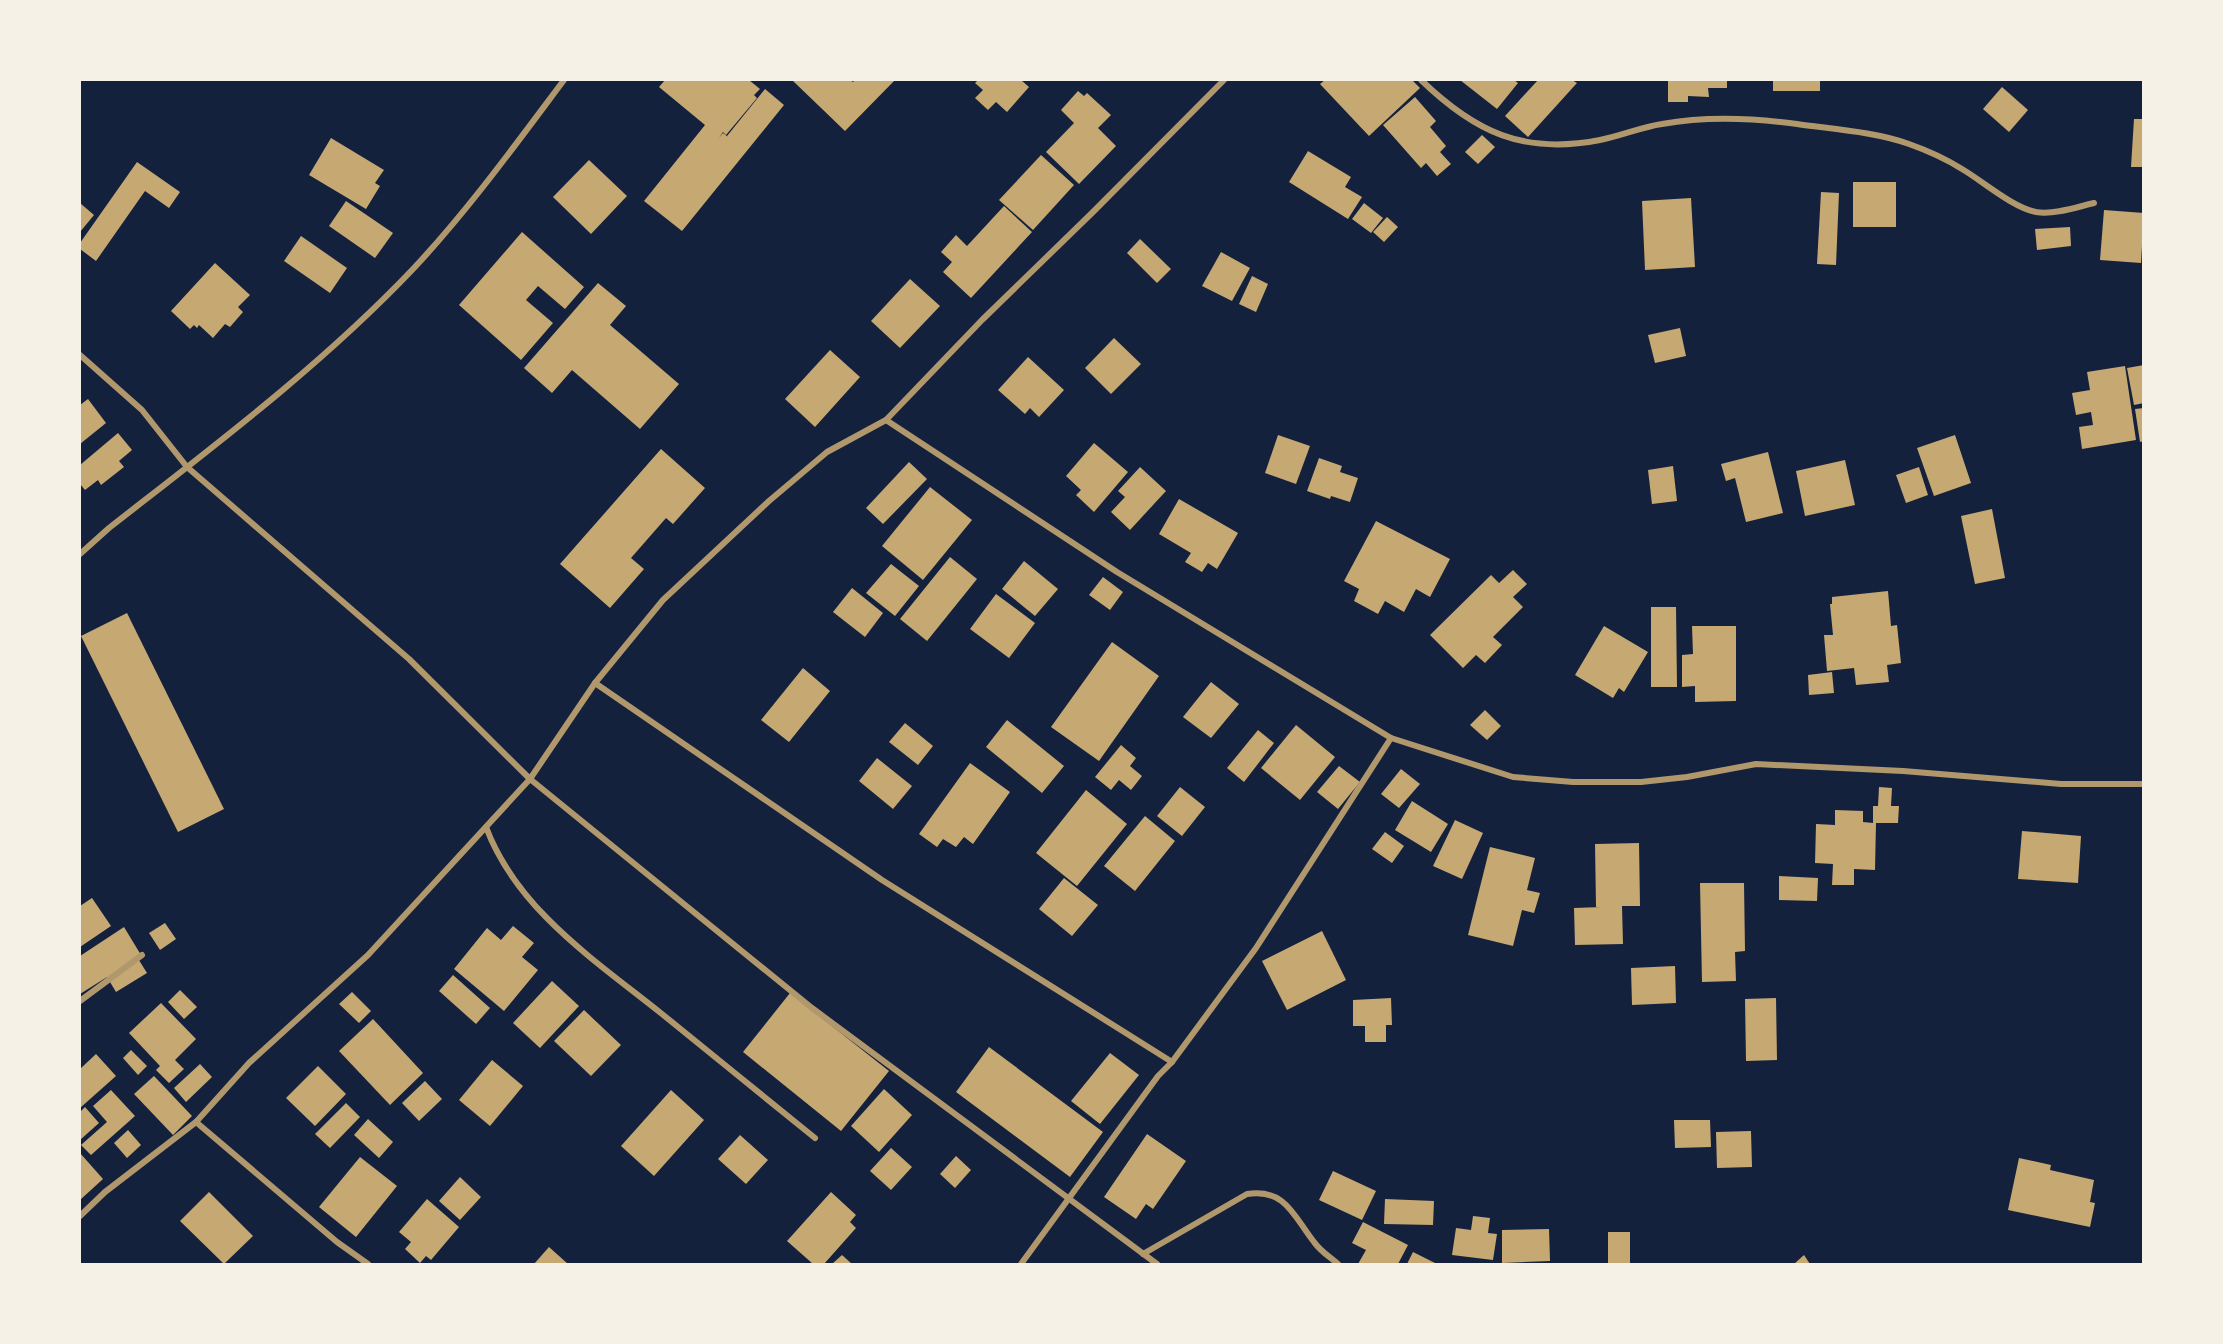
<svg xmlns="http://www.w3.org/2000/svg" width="2223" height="1344" font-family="'Libre Baskerville',serif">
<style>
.building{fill:#c6a872}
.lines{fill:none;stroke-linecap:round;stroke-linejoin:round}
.minor{stroke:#b1986c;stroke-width:6}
</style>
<rect width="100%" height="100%" fill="#14213d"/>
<g class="building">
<polygon points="665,80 749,80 760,89 754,95 757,98 726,135 723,132 719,138 723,133 728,137 727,136 765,89 784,105 682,231 644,201 705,125 659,87"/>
<polygon points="792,80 850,80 853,82 855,80 895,80 845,131"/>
<polygon points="978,80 1021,80 1029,87 1007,112 996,102 988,110 975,98 983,90 975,83"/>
<polygon points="1325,80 1412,80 1420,88 1369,136 1320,84"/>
<polygon points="1460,80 1514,80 1518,83 1497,109"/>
<polygon points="1538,80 1572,80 1577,83 1528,137 1505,116"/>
<polygon points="1668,80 1727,80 1727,88 1708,88 1709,97 1688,96 1688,102 1668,102"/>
<rect x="1773" y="80" width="47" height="11"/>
<polygon points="2002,87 2028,110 2009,132 1983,109"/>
<polygon points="1078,91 1084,96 1087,93 1111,115 1098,128 1116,146 1079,184 1046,152 1074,123 1061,110"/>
<polygon points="1415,97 1436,121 1430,127 1446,146 1440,152 1451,164 1437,176 1426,163 1421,168 1383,125"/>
<polygon points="2134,119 2144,119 2144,167 2131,167"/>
<polygon points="1482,135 1495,147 1478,164 1465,152"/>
<polygon points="331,138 384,170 375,183 380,186 366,209 309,175"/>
<polygon points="1308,151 1351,177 1345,187 1362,197 1348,219 1289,182"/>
<polygon points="1041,155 1074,185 1033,230 999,200"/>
<polygon points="589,160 627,196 591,234 553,197"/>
<polygon points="137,162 180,192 169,208 145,191 96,261 80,249 80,243"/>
<rect x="1853" y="182" width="43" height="45"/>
<polygon points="1821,192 1839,193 1836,265 1817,264"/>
<polygon points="1691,198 1695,267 1645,270 1642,201"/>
<polygon points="346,201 393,233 375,258 329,226"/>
<polygon points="80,203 94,215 80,232"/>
<polygon points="1364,203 1383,218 1371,233 1352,219"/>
<polygon points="1004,206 1032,232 971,298 943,272 952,262 941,252 956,235 967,246"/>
<polygon points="2104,210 2144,213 2141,263 2100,260"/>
<polygon points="1387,217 1398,227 1384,242 1373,232"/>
<polygon points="2070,227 2071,246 2037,250 2035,229"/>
<polygon points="522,232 584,287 565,309 538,286 526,300 553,323 521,360 459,305"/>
<polygon points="301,236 347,268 330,293 284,261"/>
<polygon points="1140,239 1171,269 1157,283 1127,253"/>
<polygon points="1221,252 1250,268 1232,301 1202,286"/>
<polygon points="215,263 250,295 238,307 243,312 230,327 225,324 213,338 199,325 197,328 194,325 190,329 171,311"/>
<polygon points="1252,276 1268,284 1256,312 1239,304"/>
<polygon points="910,279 940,306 900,348 871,321"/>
<polygon points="598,283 626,306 610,325 679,384 640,429 572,370 552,393 524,368"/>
<polygon points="1680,328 1686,356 1655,363 1648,335"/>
<polygon points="1114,338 1141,364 1111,394 1085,368"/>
<polygon points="830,350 860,377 815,427 785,399"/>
<polygon points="1028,357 1064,390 1039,417 1030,408 1025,414 998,390"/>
<polygon points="2144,365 2144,403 2134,405 2127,368"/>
<polygon points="2125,366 2136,440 2082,449 2079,427 2093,425 2091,412 2076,415 2072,393 2090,390 2087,372"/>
<polygon points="88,399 106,423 80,444 80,405"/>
<polygon points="2144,408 2144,441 2140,442 2135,409"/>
<polygon points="118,433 132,450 119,461 124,467 101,485 98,480 85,490 80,484 80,465"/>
<polygon points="1278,435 1310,446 1296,484 1265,473"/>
<polygon points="1955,435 1971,483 1934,496 1917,448"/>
<polygon points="1094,443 1128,472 1094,512 1076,495 1081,490 1066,476"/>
<polygon points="661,449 705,488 673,524 666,518 631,558 644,569 610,608 560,564"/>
<polygon points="1768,452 1783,513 1746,522 1735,478 1726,481 1721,464"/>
<polygon points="1319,458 1342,466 1340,472 1358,478 1350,502 1331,496 1330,499 1307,491"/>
<polygon points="1845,460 1855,505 1805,516 1796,471"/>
<polygon points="909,462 927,479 883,524 866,508"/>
<polygon points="1673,466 1677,501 1652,504 1648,470"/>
<polygon points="1140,467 1166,491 1130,530 1111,512 1125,497 1118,491"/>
<polygon points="1919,467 1928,495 1906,503 1896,475"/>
<polygon points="930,487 972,520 923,580 882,546"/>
<polygon points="1179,499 1238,533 1217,569 1208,563 1202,572 1185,562 1191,553 1159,534"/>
<polygon points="1992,509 2005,578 1975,584 1961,516"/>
<polygon points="1376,521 1450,559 1430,597 1416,589 1404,612 1385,601 1378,614 1354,601 1359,589 1344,581"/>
<polygon points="950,557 977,579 927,641 900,619"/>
<polygon points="1024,561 1058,589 1035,616 1002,589"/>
<polygon points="891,564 919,586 895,616 866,593"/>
<polygon points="1513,570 1527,584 1513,597 1523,607 1493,637 1502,645 1485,663 1476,655 1463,668 1430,635 1491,575 1499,583"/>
<polygon points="1103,577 1123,592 1110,610 1089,595"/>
<polygon points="852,588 883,613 865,637 833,612"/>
<polygon points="1888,591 1891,626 1897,625 1901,663 1887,665 1889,682 1856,685 1854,668 1827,671 1824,635 1833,635 1830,604 1832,604 1832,597"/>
<polygon points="996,594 1035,623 1009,658 970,629"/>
<polygon points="1651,607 1676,607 1677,687 1651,687"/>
<polygon points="127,613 224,809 178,832 81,636"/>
<polygon points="1604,626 1648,652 1624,692 1619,688 1613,698 1575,675"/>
<polygon points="1692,626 1736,626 1736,701 1695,702 1695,686 1682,687 1682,655 1693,654"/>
<polygon points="1112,642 1159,676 1099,761 1051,727"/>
<polygon points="803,668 830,691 789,742 761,720"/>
<polygon points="1832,672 1834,693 1809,695 1808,675"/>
<polygon points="1211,682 1239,704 1211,738 1183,717"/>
<polygon points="1485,710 1501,726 1487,740 1470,725"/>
<polygon points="1007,720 1064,766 1042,793 986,747"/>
<polygon points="905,723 933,746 918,765 889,742"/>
<polygon points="1296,725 1335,757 1300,800 1261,768"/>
<polygon points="1258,730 1274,743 1244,782 1227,768"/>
<polygon points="1121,745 1136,758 1130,766 1142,776 1131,790 1119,780 1111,790 1095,777"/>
<polygon points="877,758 912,786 893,809 859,781"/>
<polygon points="970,763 1010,792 973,844 964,837 956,847 943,839 937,847 919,834"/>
<polygon points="1339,766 1360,782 1338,809 1317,792"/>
<polygon points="1401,769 1420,784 1399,808 1381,794"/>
<polygon points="1180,787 1205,807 1182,836 1157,816"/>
<polygon points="1879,787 1892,788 1891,806 1899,806 1898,823 1876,823 1875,870 1854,869 1854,885 1832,885 1833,864 1815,863 1816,824 1835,825 1835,810 1863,811 1863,822 1873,823 1873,806 1878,806"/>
<polygon points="1086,790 1127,824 1077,886 1036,853"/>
<polygon points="1412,801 1448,824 1431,852 1395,830"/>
<polygon points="1145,816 1175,841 1135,891 1104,866"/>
<polygon points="1455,820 1483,833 1462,879 1433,866"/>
<polygon points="2022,831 2081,836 2078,883 2018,879"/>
<polygon points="1385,832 1404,846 1392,863 1372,849"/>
<polygon points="1639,843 1640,906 1622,906 1623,944 1575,945 1574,908 1602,907 1596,907 1595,844"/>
<polygon points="1490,847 1535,858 1527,890 1540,893 1534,913 1522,910 1513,946 1468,935"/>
<polygon points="1779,876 1818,878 1817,901 1779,900"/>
<polygon points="1064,878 1098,905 1072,936 1039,909"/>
<polygon points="1700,883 1744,883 1745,951 1735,952 1736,981 1702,982"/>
<polygon points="92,898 111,926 80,947 80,906"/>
<polygon points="165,923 176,939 160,950 149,933"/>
<polygon points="513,926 534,943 522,957 538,970 504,1011 454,969 487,928 501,940"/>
<polygon points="124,927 141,955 137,957 147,973 116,992 107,977 80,994 80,956"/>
<polygon points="1322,931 1346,980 1287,1010 1262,961"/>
<polygon points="1675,966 1676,1003 1632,1005 1631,968"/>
<polygon points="453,975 490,1008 476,1024 439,991"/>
<polygon points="552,981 579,1006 540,1048 513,1023"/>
<polygon points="180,990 197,1007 184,1019 168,1002"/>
<polygon points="352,992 371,1011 359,1023 339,1004"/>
<polygon points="790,993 889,1071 841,1131 743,1052"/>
<polygon points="1391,998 1392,1025 1386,1025 1386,1042 1365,1042 1365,1026 1353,1026 1353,1000"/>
<polygon points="1776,998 1777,1060 1746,1061 1745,999"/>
<polygon points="161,1003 196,1039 175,1060 184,1069 169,1083 156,1070 160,1066 129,1033"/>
<polygon points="584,1010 621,1045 591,1076 554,1041"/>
<polygon points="373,1019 423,1073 390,1105 339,1051"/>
<polygon points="989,1047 1103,1132 1070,1177 956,1092"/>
<polygon points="131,1050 147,1066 138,1075 123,1058"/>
<polygon points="1110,1053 1139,1075 1100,1124 1071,1101"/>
<polygon points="96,1054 116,1076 80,1108 80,1069"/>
<polygon points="492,1060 523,1086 490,1126 459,1100"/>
<polygon points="200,1064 212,1077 186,1102 174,1088"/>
<polygon points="318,1066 346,1094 315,1126 286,1098"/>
<polygon points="154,1076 192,1116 173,1135 134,1094"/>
<polygon points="425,1081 442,1099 419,1121 402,1103"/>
<polygon points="884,1089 912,1115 879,1152 851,1126"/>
<polygon points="111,1090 135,1116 91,1155 81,1145 107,1122 93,1106"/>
<polygon points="671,1090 704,1120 654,1176 621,1146"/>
<polygon points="346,1103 360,1117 330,1148 315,1134"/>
<polygon points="85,1107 99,1123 80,1140 80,1112"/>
<polygon points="368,1119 393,1142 379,1158 354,1135"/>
<polygon points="1674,1120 1710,1120 1711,1147 1675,1148"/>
<polygon points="128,1130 141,1145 127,1158 114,1143"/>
<polygon points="1751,1131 1752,1167 1717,1168 1716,1132"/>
<polygon points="1147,1134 1186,1161 1153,1209 1146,1204 1136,1219 1104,1197"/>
<polygon points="740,1135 768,1160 746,1184 718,1159"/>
<polygon points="891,1148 912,1167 891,1190 870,1171"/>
<polygon points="80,1153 103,1179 80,1200"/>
<polygon points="956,1156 971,1170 955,1188 940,1174"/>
<polygon points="360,1157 397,1186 356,1237 319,1207"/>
<polygon points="2019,1158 2051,1165 2050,1170 2094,1180 2090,1202 2095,1203 2090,1227 2008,1210"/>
<polygon points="1333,1171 1376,1191 1362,1220 1319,1200"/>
<polygon points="460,1177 481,1197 460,1220 439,1201"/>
<polygon points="209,1192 253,1236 224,1264 180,1221"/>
<polygon points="831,1192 856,1215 850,1222 856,1228 824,1264 813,1264 787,1241"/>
<polygon points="427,1199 459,1227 431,1260 426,1256 420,1263 405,1249 411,1242 399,1232"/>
<polygon points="1385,1199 1434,1201 1433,1225 1384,1224"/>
<polygon points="1473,1216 1490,1218 1488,1233 1497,1234 1493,1260 1452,1255 1456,1228 1471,1230"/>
<polygon points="1363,1222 1408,1245 1398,1264 1358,1264 1366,1250 1352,1243"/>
<polygon points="1549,1229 1550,1261 1502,1263 1502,1230"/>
<rect x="1608" y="1232" width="22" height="32"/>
<polygon points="549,1247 568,1264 534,1264"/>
<polygon points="1413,1252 1437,1264 1407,1264"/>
<polygon points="842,1255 852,1264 832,1264"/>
<polygon points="1804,1255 1810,1264 1794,1264"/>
</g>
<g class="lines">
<g class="minor">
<path d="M1421 80C1475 132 1523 155 1600 140 1621 136 1641 127 1662 124 1706 116 1753 118 1797 124 1832 129 1876 132 1909 144 1926 150 1946 159 1962 169 1984 182 2012 207 2036 212 2054 215 2077 207 2094 203"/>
<polyline points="80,355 142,410 187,467 409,659 530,779 595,683 663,600 769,501 827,452 886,420 982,320 1094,211 1224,80"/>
<polyline points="886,420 1117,572 1391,738 1513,777 1573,782 1641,782 1687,777 1756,764 1903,771 2061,784 2144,784"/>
<path d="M80 554 109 528C214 446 322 365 414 268 469 209 516 144 564 80"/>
<polyline points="595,683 882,880 1172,1062"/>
<path d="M486 827C517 910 596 961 662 1014 713 1055 764 1097 815 1138"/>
<polyline points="80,1001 142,955"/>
<polyline points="196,1122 337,1242 368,1264"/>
<polyline points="80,1216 105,1192 196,1122 249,1063 368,955 530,779 812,1008 1157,1264"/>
<path d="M1143 1254 1247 1194C1286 1188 1294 1217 1314 1242 1320 1251 1330 1257 1338 1264"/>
<polyline points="1021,1264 1158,1076 1172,1062 1256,948 1391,738"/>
</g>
</g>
<rect width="2223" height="1344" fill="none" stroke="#f6f1e7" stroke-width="162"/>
</svg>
